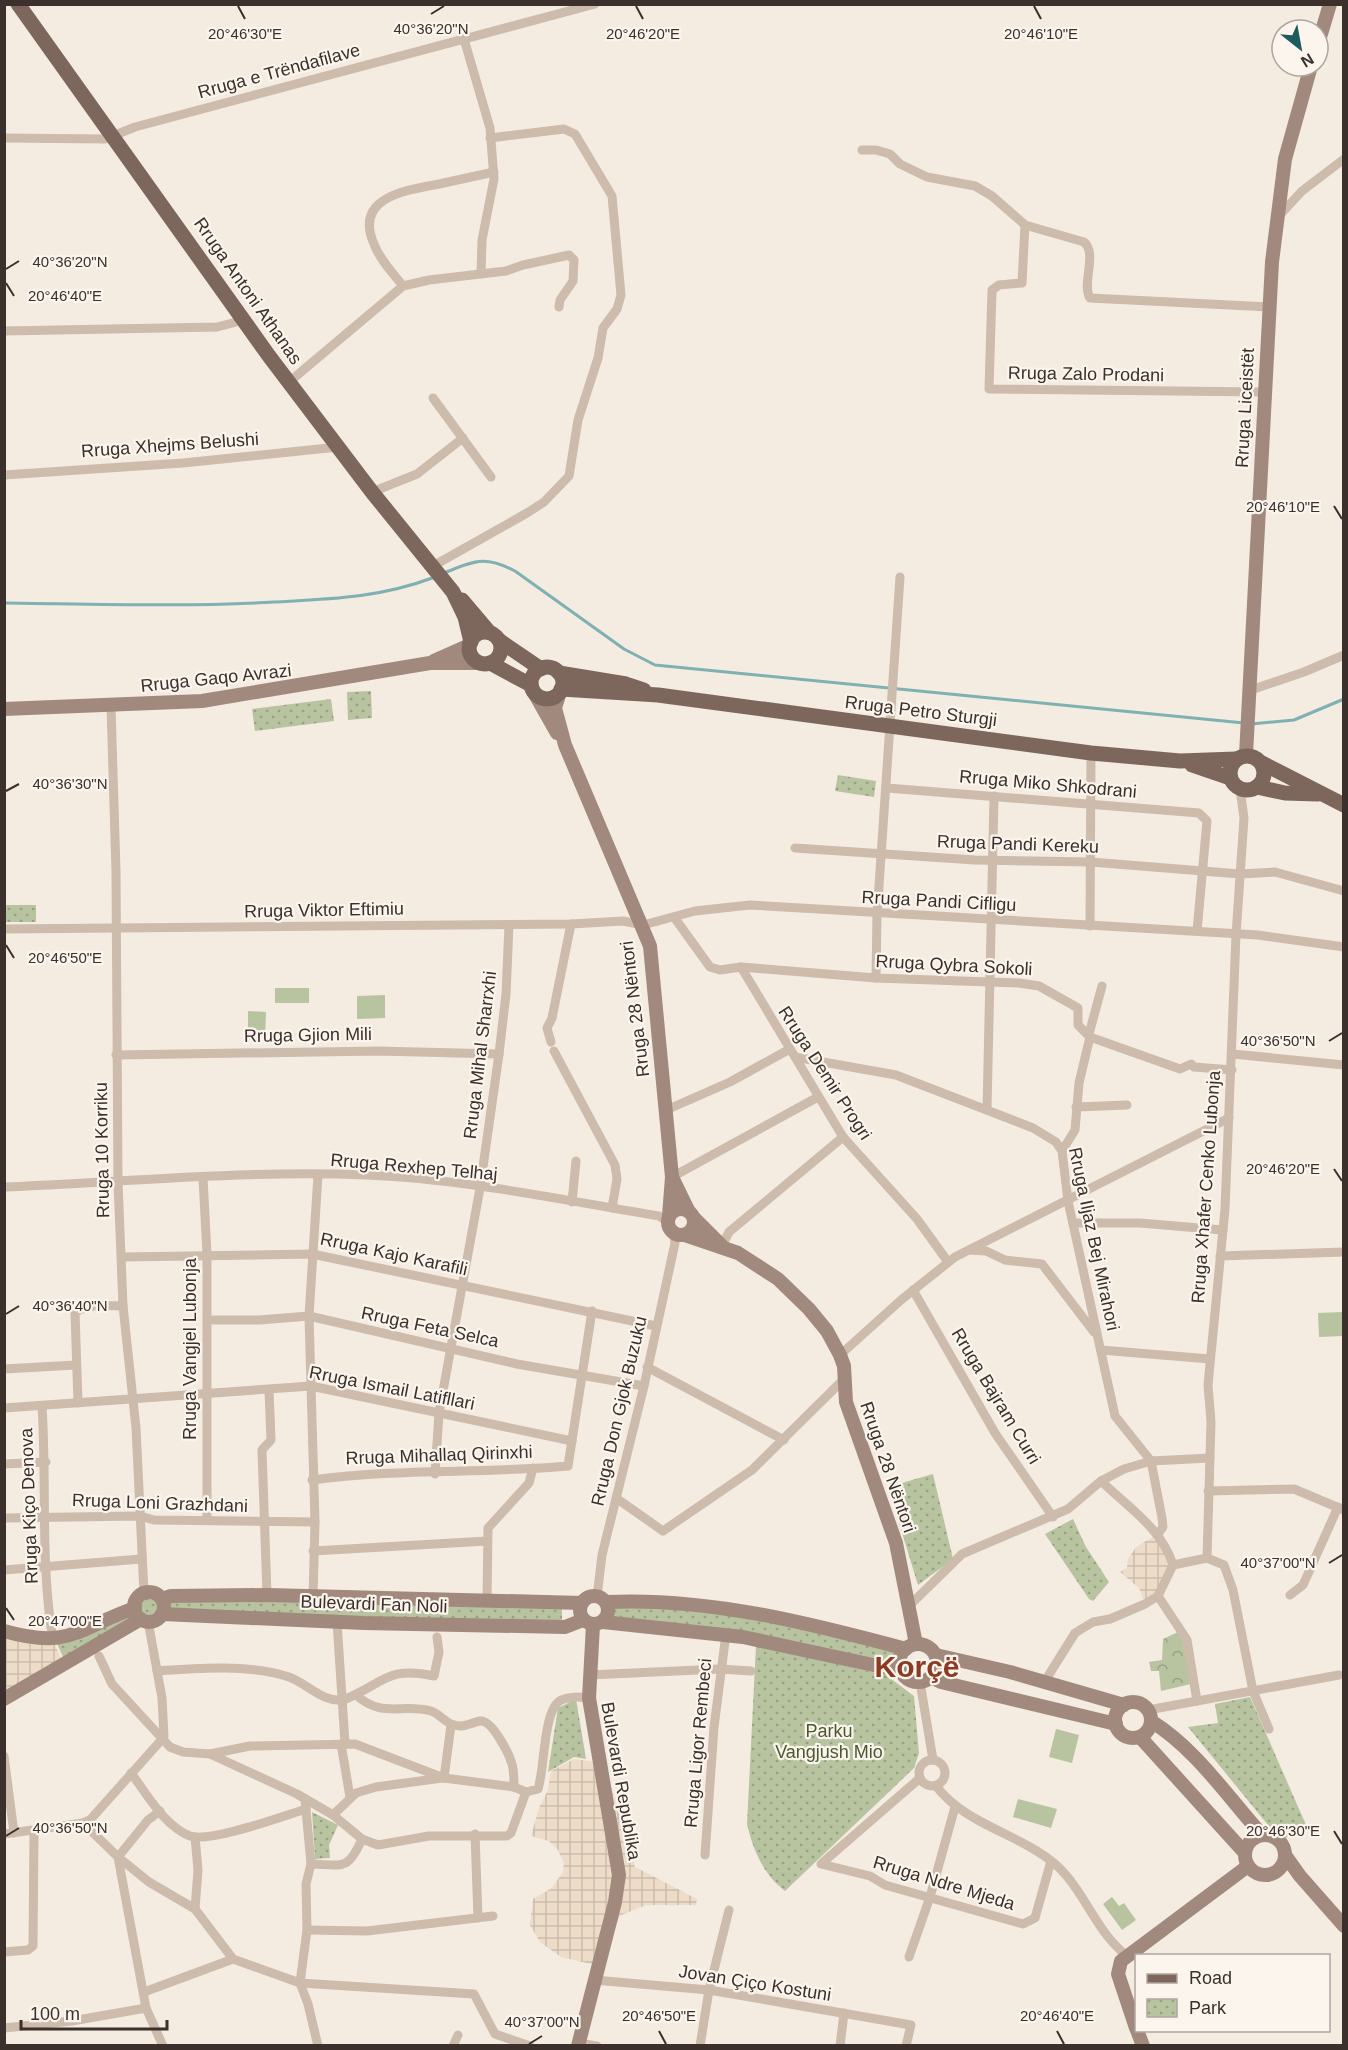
<svg xmlns="http://www.w3.org/2000/svg" width="1348" height="2050" font-family="Arial,sans-serif">
<style>
.grass{fill:#b8c4a0}
.forest{fill:url(#forest-crowns)}
.park{fill:url(#park-dots)}
.plaza{fill:url(#plaza-grid)}
.lines{fill:none;stroke-linecap:round;stroke-linejoin:round}
.stream{stroke:#7fb0b2;stroke-width:3}
.street{stroke:#cdbbac;stroke-width:9}
.secondary{stroke:#a18a7d;stroke-width:14}
.primary{stroke:#7d675c;stroke-width:15}
.ticks{fill:none;stroke:#3b302b;stroke-width:2}
.labels{text-anchor:middle;dominant-baseline:central;stroke-width:4.5;stroke-linejoin:round;paint-order:stroke}
.street-label{font-size:18px;fill:#3b302b;stroke:#fbf5ee}
.park-label{font-size:18px;fill:#4a5a2e;stroke:#fbf5ee}
.town-label{font-size:30px;font-weight:bold;fill:#8c3b22;stroke:#fbf5ee}
.ticks-label{font-size:15px;text-anchor:middle;fill:#3b302b;stroke:#fbf5ee;stroke-width:4.5;stroke-linejoin:round;paint-order:stroke}
</style>
<defs>
<pattern id="forest-crowns" width="20" height="18" patternUnits="userSpaceOnUse" patternTransform="scale(1.5)"><rect width="20" height="18" fill="#b8c4a0"/><path d="M2 6a3 3 0 1 1 6 0M12 15a3 3 0 1 1 6 0" fill="none" stroke="#97a083"/></pattern>
<pattern id="park-dots" width="8" height="8" patternUnits="userSpaceOnUse" patternTransform="scale(1.5)"><rect width="8" height="8" fill="#b8c4a0"/><path d="M2 2h.1M6 6h.1" fill="none" stroke="#97a083" stroke-width="1.8" stroke-linecap="round"/></pattern>
<pattern id="plaza-grid" width="8" height="8" patternUnits="userSpaceOnUse" patternTransform="scale(1.5)"><rect width="8" height="8" fill="#ecdcc8"/><path d="M0 4h8M4 0v8" fill="none" stroke="#cbbdac"/></pattern>
</defs>
<rect width="100%" height="100%" fill="#f4ebe1"/>
<g class="grass">
<rect x="275" y="988" width="34" height="15"/>
<polygon points="385,995 385,1018 357,1019 357,996"/>
<polygon points="248,1011 266,1012 265,1038 248,1037"/>
<polygon points="1343,1312 1343,1336 1319,1337 1318,1313"/>
<polygon points="1056,1729 1079,1735 1072,1763 1049,1757"/>
<polygon points="1018,1799 1057,1809 1051,1828 1013,1817"/>
<polygon points="1112,1897 1119,1906 1124,1903 1136,1920 1122,1930 1103,1904"/>
</g>
<polygon class="forest" points="1178,1632 1185,1642 1191,1684 1161,1691 1159,1671 1151,1671 1149,1662 1162,1660 1163,1639"/>
<g class="park">
<polygon points="371,691 372,718 348,720 347,692"/>
<polygon points="331,699 334,721 255,731 252,709"/>
<polygon points="838,775 876,781 874,797 835,791"/>
<rect x="5" y="905" width="31" height="17"/>
<polygon points="933,1474 953,1559 918,1585 888,1487"/>
<polygon points="1073,1519 1086,1547 1109,1582 1093,1601 1089,1599 1045,1534"/>
<polygon points="147,1595 562,1607 562,1624 159,1615 65,1662 56,1641 138,1605 139,1600"/>
<polygon points="609,1604 719,1610 902,1650 899,1669 607,1621"/>
<path d="M756 1646 886 1675 914 1696 919 1753 914 1768 785 1891C763 1874 753 1850 747 1824Z"/>
<polygon points="1250,1697 1306,1825 1281,1841 1188,1727 1218,1723 1215,1704"/>
<polygon points="576,1699 586,1759 574,1757 548,1772 558,1708"/>
<polygon points="312,1812 338,1825 329,1845 330,1858 315,1859"/>
</g>
<g class="plaza">
<polygon points="1158,1534 1173,1565 1161,1590 1145,1604 1139,1588 1120,1572 1127,1568 1128,1559 1136,1547"/>
<polygon points="4,1632 53,1640 64,1665 5,1699"/>
<polygon points="574,1759 604,1763 635,1867 697,1899 696,1905 646,1905 619,1916 604,1967 561,1957 540,1942 530,1925 533,1899 552,1888 563,1872 564,1863 558,1850 549,1841 531,1836 539,1808 548,1790 551,1771"/>
</g>
<g class="lines">
<g class="stream">
<path d="M444 573C475 561 484 555 515 571L624 649 655 665 1244 723"/>
<path d="M4 603C94 604 184 607 274 602 332 599 379 598 435 577"/>
<polyline points="1251,724 1294,720 1344,699"/>
</g>
<g class="street">
<polyline points="464,39 490,128 494,179 482,240 481,274"/>
<polyline points="4,138 105,139 135,127 595,4"/>
<path d="M862 150H876L890 154 900 164 927 177 975 186 992 196 1025 225 1084 242C1098 254 1081 284 1090 298L1269 307"/>
<polyline points="1278,217 1302,191 1344,159"/>
<polyline points="1025,225 1022,283 999,285 992,290 989,389 1264,392"/>
<path d="M403 286C393 273 380 260 374 244 353 197 407 190 439 184 457 180 475 176 494 172"/>
<polyline points="4,331 217,327 244,320"/>
<polyline points="289,382 403,286 429,280 506,271 523,265 569,255 574,260 573,281 560,300 559,307"/>
<polyline points="433,398 491,477"/>
<polyline points="4,475 183,463 338,447"/>
<polyline points="372,492 417,474 463,438"/>
<polyline points="433,566 527,513 544,502 569,476 578,420 598,358 603,328 617,309 621,295 612,196 575,134 564,129 490,138"/>
<polyline points="1251,690 1304,672 1344,655"/>
<polyline points="111,706 116,871 118,1182 123,1306 136,1428 144,1593"/>
<polyline points="887,788 1199,813 1207,821 1197,931"/>
<polyline points="795,848 975,860 1091,862 1240,874 1275,872 1344,891"/>
<polyline points="674,917 710,967 720,970 741,967 843,1137 917,1219 948,1262"/>
<polyline points="1090,926 1091,753"/>
<polyline points="4,929 571,924 623,921 643,925 695,911 750,905 1258,935 1344,947"/>
<polyline points="741,967 876,978 1019,983 1039,986 1078,1008 1078,1025 1090,1037 1079,1083 1075,1130 1062,1151"/>
<polyline points="876,978 877,915 900,577"/>
<polyline points="1089,1034 1102,986"/>
<polyline points="1090,1037 1180,1069 1191,1064 1194,1067 1232,1070"/>
<polyline points="551,1042 547,1028 552,1018 571,924"/>
<polyline points="554,1051 615,1165 617,1179 612,1208"/>
<polyline points="1233,1054 1344,1065"/>
<polyline points="116,1055 378,1051 499,1054"/>
<polyline points="795,1057 896,1075 1033,1128 1056,1142 1062,1151 1068,1201 1115,1416 1151,1461 1162,1518 1163,1527 1158,1534"/>
<polyline points="1076,1107 1127,1105"/>
<polyline points="987,1109 994,796"/>
<polyline points="664,1111 730,1082 788,1050"/>
<polyline points="672,1177 818,1097"/>
<polyline points="203,1178 207,1254 207,1520"/>
<path d="M4 1187C125 1182 246 1170 367 1175 464 1179 563 1200 659 1216L668 1222"/>
<polyline points="572,1202 576,1161"/>
<polyline points="1073,1223 1140,1223 1223,1230"/>
<polyline points="722,1246 729,1232 843,1137"/>
<polyline points="970,1250 986,1251 1005,1260 1042,1264 1094,1332"/>
<polyline points="1220,1256 1344,1252"/>
<polyline points="122,1257 312,1254 656,1326"/>
<polyline points="913,1290 995,1433 1053,1517"/>
<polyline points="207,1320 259,1320 309,1316 517,1364 644,1386"/>
<polyline points="1101,1350 1210,1359"/>
<polyline points="840,1355 901,1300 955,1257 1229,1118"/>
<polyline points="647,1367 784,1440"/>
<polyline points="4,1369 76,1365"/>
<path d="M78 1403 75 1313C87 1303 109 1306 123 1306"/>
<path d="M42 1406C47 1483 40 1564 53 1640"/>
<polyline points="4,1408 311,1386 572,1441"/>
<polyline points="4,1464 46,1462"/>
<polyline points="435,1474 439,1413 480,1188 499,1054 506,994 509,925"/>
<path d="M312 1480C396 1468 483 1474 568 1466L592 1311"/>
<path d="M1101 1481C1128 1507 1162 1529 1173 1565"/>
<polyline points="1208,1491 1294,1489 1344,1510"/>
<polyline points="616,1498 663,1531 752,1470 844,1379"/>
<polyline points="4,1518 140,1516 154,1520 315,1522"/>
<polyline points="313,1551 487,1541"/>
<polyline points="1207,1558 1211,1422 1208,1385 1225,1209 1236,935 1244,818 1240,789"/>
<polyline points="4,1570 141,1559"/>
<polyline points="267,1595 262,1450 271,1440 269,1390"/>
<polyline points="1290,1595 1303,1585 1338,1507"/>
<polyline points="1158,1596 1187,1640 1197,1701"/>
<polyline points="313,1597 315,1522 309,1316 318,1175"/>
<polyline points="597,1597 602,1555 644,1386 675,1243 674,1233"/>
<polyline points="487,1602 488,1528 529,1483 533,1468"/>
<polyline points="909,1606 962,1554 1068,1509 1101,1481 1124,1469 1151,1461 1210,1458"/>
<polyline points="337,1622 345,1743"/>
<polyline points="99,1656 112,1684 170,1747 183,1752 210,1754 297,1794 333,1815 362,1839 378,1845 429,1836 507,1836 511,1833 526,1792"/>
<path d="M157 1671C197 1668 251 1664 289 1677 308 1684 321 1702 343 1700 382 1685 387 1665 434 1676L439 1652 437 1637"/>
<polyline points="589,1675 720,1669 751,1671"/>
<polyline points="1045,1681 1075,1633 1093,1622 1110,1619 1145,1604 1158,1596 1173,1565 1207,1558 1224,1565 1233,1590 1253,1691 1269,1729"/>
<polyline points="920,1682 933,1760"/>
<path d="M356 1695C383 1719 401 1703 431 1711 439 1713 445 1723 454 1725 465 1728 470 1723 480 1721 492 1719 509 1754 512 1764 514 1771 514 1780 514 1787"/>
<polyline points="1148,1710 1339,1675"/>
<polyline points="341,1744 350,1797"/>
<polyline points="210,1754 250,1746 355,1744 444,1778 514,1787 526,1792"/>
<polyline points="4,1756 14,1833"/>
<circle cx="932" cy="1773" r="13"/>
<path d="M131 1773C147 1794 164 1826 190 1836 210 1843 283 1816 306 1809"/>
<polyline points="444,1778 451,1725"/>
<polyline points="920,1778 821,1864 870,1876 885,1885 1023,1924 1035,1918 1051,1861"/>
<path d="M936 1786C966 1825 1018 1833 1055 1864 1084 1889 1095 1931 1126 1955"/>
<path d="M526 1792 538 1789C545 1768 543 1709 561 1700 570 1696 579 1697 589 1698"/>
<polyline points="305,1799 311,1864 306,1884 307,1930 300,1983 308,2004 318,2046"/>
<polyline points="160,1811 148,1820 118,1857 146,2008 163,2046"/>
<polyline points="333,1815 356,1793 376,1787 442,1778"/>
<polyline points="83,1823 118,1857 149,1882 195,1909 233,1959 300,1983 474,1994 495,2034 530,2046"/>
<polyline points="4,1834 83,1823 90,1820 164,1737 162,1698 148,1621"/>
<polyline points="475,1834 478,1918"/>
<polyline points="705,1855 714,1727 726,1634"/>
<path d="M311 1864C343 1865 348 1871 362 1839"/>
<polyline points="195,1909 198,1870 195,1837"/>
<polyline points="307,1930 367,1931 493,1916"/>
<polyline points="4,1952 28,1950 33,1946 34,1831"/>
<polyline points="909,1957 930,1897 955,1807"/>
<polyline points="594,1980 709,1990 911,2025 906,2046"/>
<polyline points="144,1992 233,1959"/>
<polyline points="4,2028 72,2021 146,2008"/>
<polyline points="578,2043 597,2046"/>
<polyline points="453,2046 458,2035"/>
<polyline points="700,2046 709,1990 729,1910"/>
<polyline points="840,2046 844,2013"/>
</g>
<g class="secondary">
<polyline points="1318,44 1330,4"/>
<polyline points="434,661 470,645"/>
<polyline points="532,689 557,733"/>
<polyline points="560,692 555,708 565,745 650,946 672,1177 669,1216"/>
<polyline points="4,709 202,701 430,663 481,663"/>
<polyline points="1246,755 1272,262 1285,159 1311,66"/>
<polyline points="672,1177 688,1210"/>
<circle cx="681" cy="1222" r="13"/>
<polyline points="694,1218 722,1246"/>
<polyline points="685,1235 738,1253 778,1279 809,1309 827,1331 840,1355 844,1366 846,1402 896,1543 916,1644"/>
<circle cx="149" cy="1607" r="15"/>
<circle cx="594" cy="1610" r="14"/>
<polyline points="162,1599 171,1596 267,1595 582,1603"/>
<path d="M606 1602C707 1597 809 1623 906 1649"/>
<polyline points="162,1614 364,1623 565,1627 583,1620"/>
<polyline points="603,1622 743,1637 901,1671"/>
<path d="M4 1631C71 1650 77 1628 135 1608"/>
<circle cx="918" cy="1663" r="19"/>
<polyline points="936,1655 1010,1672 1124,1705"/>
<polyline points="931,1677 941,1682 1116,1724"/>
<polyline points="4,1699 141,1619"/>
<circle cx="1133" cy="1720" r="18"/>
<path d="M1151 1721C1196 1749 1227 1796 1262 1835"/>
<polyline points="1140,1737 1245,1853"/>
<circle cx="1265" cy="1855" r="20"/>
<polyline points="1285,1855 1300,1876 1344,1926"/>
<polyline points="1136,2028 1118,1974 1121,1961 1248,1866"/>
<polyline points="1137,2030 1143,2046"/>
<polyline points="578,2046 615,1902 619,1875 589,1698 593,1625"/>
</g>
<g class="primary">
<polyline points="18,4 269,356 372,492 453,592 465,617 471,642"/>
<polyline points="462,600 490,633"/>
<circle cx="485" cy="648" r="16"/>
<polyline points="500,641 541,669"/>
<polyline points="490,663 531,685"/>
<circle cx="547" cy="683" r="16"/>
<polyline points="559,673 626,684 644,690"/>
<polyline points="561,689 658,695 1091,753 1180,761 1236,759"/>
<circle cx="1247" cy="773" r="17"/>
<polyline points="1262,763 1344,805"/>
<polyline points="1192,765 1230,778"/>
<polyline points="1257,787 1285,793 1318,794"/>
</g>
</g>
<path class="ticks" d="M238 6 245 19M636 6 643 19M1034 6 1041 19M431 14 444 6M6 269 19 261M6 283 14 296M1334 506 1342 519M6 791 19 784M6 945 14 958M1329 1041 1342 1033M1334 1169 1342 1181M6 1314 19 1306M1329 1563 1342 1555M6 1608 14 1620M1334 1831 1342 1844M6 1836 19 1828M659 2031 666 2044M1057 2031 1064 2044M529 2044 542 2036"/>
<g class="labels">
<g class="street-label">
<text transform="translate(279 71) rotate(-15)">Rruga e Trëndafilave</text>
<text transform="translate(248 291) rotate(55)">Rruga Antoni Athanas</text>
<text transform="translate(1086 374) rotate(1)">Rruga Zalo Prodani</text>
<text transform="translate(1245 408) rotate(-87)">Rruga Liceistët</text>
<text transform="translate(170 445) rotate(-4)">Rruga Xhejms Belushi</text>
<text transform="translate(216 678) rotate(-6)">Rruga Gaqo Avrazi</text>
<text transform="translate(921 711) rotate(7)">Rruga Petro Sturgji</text>
<text transform="translate(1048 784) rotate(5)">Rruga Miko Shkodrani</text>
<text transform="translate(1018 844) rotate(2)">Rruga Pandi Kereku</text>
<text transform="translate(939 901) rotate(3)">Rruga Pandi Cifligu</text>
<text transform="translate(324 910) rotate(-1)">Rruga Viktor Eftimiu</text>
<text transform="translate(954 965) rotate(3)">Rruga Qybra Sokoli</text>
<text transform="translate(635 1009) rotate(-97)">Rruga 28 Nëntori</text>
<text transform="translate(308 1035) rotate(-1)">Rruga Gjion Mili</text>
<text transform="translate(480 1055) rotate(-83)">Rruga Mihal Sharrxhi</text>
<text transform="translate(825 1073) rotate(57)">Rruga Demir Progri</text>
<text transform="translate(102 1150) rotate(-91)">Rruga 10 Korriku</text>
<text transform="translate(414 1167) rotate(5)">Rruga Rexhep Telhaj</text>
<text transform="translate(1206 1187) rotate(-86)">Rruga Xhafer Cenko Lubonja</text>
<text transform="translate(1094 1239) rotate(78)">Rruga Iljaz Bej Mirahori</text>
<text transform="translate(394 1254) rotate(12)">Rruga Kajo Karafili</text>
<text transform="translate(430 1327) rotate(12)">Rruga Feta Selca</text>
<text transform="translate(190 1349) rotate(-90)">Rruga Vangjel Lubonja</text>
<text transform="translate(392 1388) rotate(11)">Rruga Ismail Latifllari</text>
<text transform="translate(996 1396) rotate(59)">Rruga Bajram Curri</text>
<text transform="translate(619 1411) rotate(-77)">Rruga Don Gjok Buzuku</text>
<text transform="translate(439 1455) rotate(-2)">Rruga Mihallaq Qirinxhi</text>
<text transform="translate(888 1467) rotate(71)">Rruga 28 Nëntori</text>
<text transform="translate(160 1503) rotate(2)">Rruga Loni Grazhdani</text>
<text transform="translate(29 1506) rotate(-92)">Rruga Kiço Denova</text>
<text transform="translate(374 1604) rotate(2)">Bulevardi Fan Noli</text>
<text transform="translate(698 1743) rotate(-85)">Rruga Ligor Rembeci</text>
<text transform="translate(621 1781) rotate(80)">Bulevardi Republika</text>
<text transform="translate(944 1883) rotate(17)">Rruga Ndre Mjeda</text>
<text transform="translate(755 1983) rotate(9)">Jovan Çiço Kostuni</text>
</g>
<g class="park-label">
<text x="829" y="1731">Parku<tspan x="829" dy="21">Vangjush Mio</tspan></text>
</g>
<g class="town-label">
<text x="917" y="1666">Korçë</text>
</g>
</g>
<g class="ticks-label">
<text x="431" y="34">40°36'20"N</text>
<text x="245" y="39">20°46'30"E</text>
<text x="643" y="39">20°46'20"E</text>
<text x="1041" y="39">20°46'10"E</text>
<text x="70" y="267">40°36'20"N</text>
<text x="65" y="301">20°46'40"E</text>
<text x="1283" y="512">20°46'10"E</text>
<text x="70" y="789">40°36'30"N</text>
<text x="65" y="963">20°46'50"E</text>
<text x="1278" y="1046">40°36'50"N</text>
<text x="1283" y="1174">20°46'20"E</text>
<text x="70" y="1311">40°36'40"N</text>
<text x="1278" y="1568">40°37'00"N</text>
<text x="65" y="1626">20°47'00"E</text>
<text x="70" y="1833">40°36'50"N</text>
<text x="1283" y="1836">20°46'30"E</text>
<text x="659" y="2021">20°46'50"E</text>
<text x="1057" y="2021">20°46'40"E</text>
<text x="542" y="2027">40°37'00"N</text>
</g>
<rect width="1348" height="2050" fill="none" stroke="#3b302b" stroke-width="12"/>
<rect x="1135" y="1954" width="195" height="78" fill="#fbf5ee" stroke="#aea6a0" stroke-width="1.5"/>
<rect x="1147" y="1974" width="30" height="9" fill="#7d675c" stroke="#aea6a0" stroke-width="1.5"/>
<text x="1189" y="1984" font-size="18" fill="#3b302b">Road</text>
<rect x="1147" y="1999" width="30" height="18" fill="url(#park-dots)" stroke="#aea6a0" stroke-width="1.5"/>
<text x="1189" y="2014" font-size="18" fill="#3b302b">Park</text>
<g transform="translate(1300 48) rotate(149)"><circle r="28" fill="#fbf5ee" stroke="#aea6a0" stroke-width="1.5"/>
<path d="M0-4.5L10 22L0 15L-10 22Z" fill="#1f5a5e"/>
<text y="-9" font-size="16" font-weight="bold" text-anchor="middle" fill="#3b302b">N</text>
</g>
<path d="M21 2020v9h146v-9" fill="none" stroke="#3b302b" stroke-width="3"/>
<text x="30" y="2020" font-size="18" fill="#3b302b" stroke="#fbf5ee" stroke-width="4.5" paint-order="stroke">100 m</text>
</svg>
